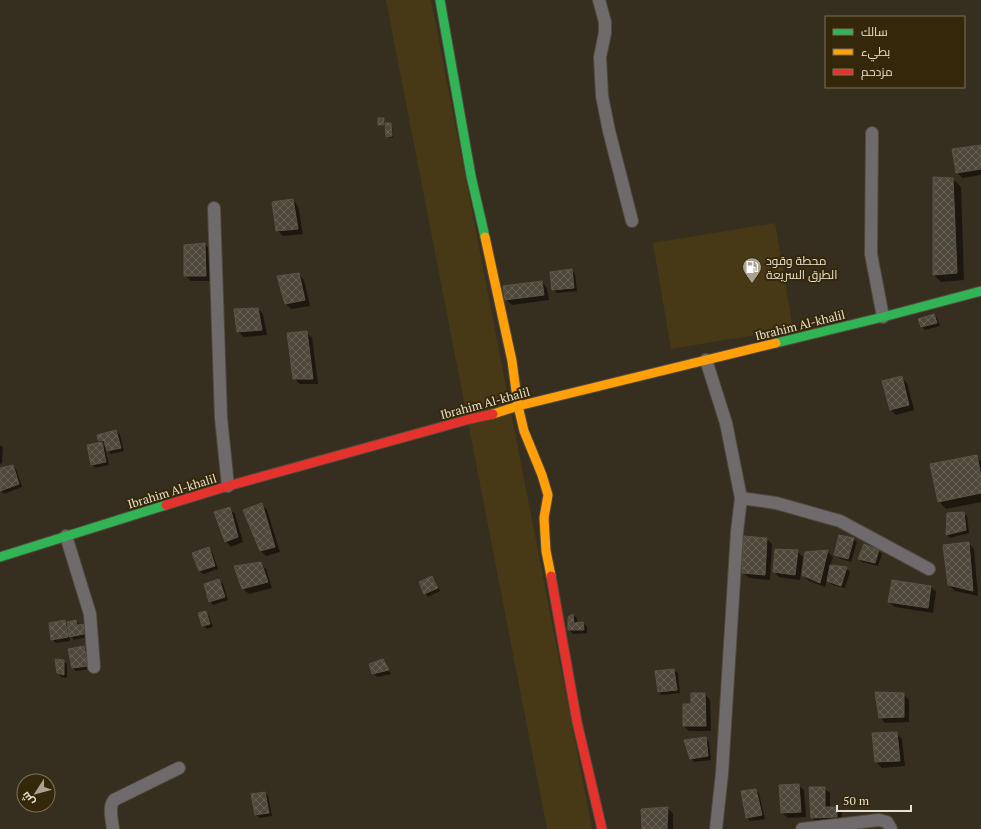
<svg xmlns="http://www.w3.org/2000/svg" width="981" height="829" font-family="'PT Serif',Cairo,serif">
<style>
.built{fill:#483916}
.shadow{fill:#0007}
.building{fill:url(#building-cross-hatch);stroke:#5a5346}
.lines{fill:none;stroke-linecap:round;stroke-linejoin:round}
.street-casing{stroke:#514a3d;stroke-width:14}
.fast-casing{stroke:#514a3d;stroke-width:11}
.slow-casing{stroke:#514a3d;stroke-width:11}
.jam-casing{stroke:#514a3d;stroke-width:11}
.street{stroke:#6f6b6c;stroke-width:12}
.fast{stroke:#30b455;stroke-width:9}
.slow{stroke:#ff9f0a;stroke-width:9}
.jam{stroke:#e5322d;stroke-width:9}
.labels{text-anchor:middle;dominant-baseline:central;stroke-width:4;stroke-linejoin:round;paint-order:stroke}
.poi-label{font-size:12px;fill:#e9e1d0;stroke:#35280a;text-anchor:start}
.street-label{font-size:12px;fill:#e9e1d0;stroke:#35280a}
</style>
<defs>
<pattern id="building-cross-hatch" width="8" height="8" patternUnits="userSpaceOnUse"><rect width="8" height="8" fill="#4e483b"/><path d="M0 0l8 8M0 8l8-8" fill="none" stroke="#686256"/></pattern>
</defs>
<rect width="100%" height="100%" fill="#362e1f"/>
<g class="built">
<polygon points="386,0 431,0 592,829 547,829"/>
<polygon points="775,223 793,329 671,349 653,243"/>
</g>
<g class="shadow">
<polygon points="384,119 385,121 385,124 390,124 392,125 393,137 389,138 387,136 386,126 380,126 379,124"/>
<polygon points="981,146 981,175 962,178 957,172"/>
<polygon points="953,179 961,187 964,280 941,282 934,275"/>
<polygon points="293,200 298,206 303,234 283,236 277,230"/>
<polygon points="205,244 210,250 211,281 191,281 185,275"/>
<polygon points="572,270 575,274 577,291 557,293 553,289"/>
<polygon points="299,274 304,280 310,306 291,309 286,304"/>
<polygon points="542,282 547,288 549,300 512,305 506,300"/>
<polygon points="258,309 263,314 267,335 244,337 238,332"/>
<polygon points="934,315 937,318 940,326 925,330 922,327"/>
<polygon points="306,332 312,338 318,384 300,384 294,378"/>
<polygon points="901,377 907,383 914,410 896,415 890,409"/>
<polygon points="116,431 120,435 124,451 111,454 105,448 109,465 95,468 92,464 102,443 107,449 106,444 102,443 99,440"/>
<polygon points="0,445 3,447 2,463 0,464"/>
<polygon points="976,456 981,461 981,502 946,509 939,501"/>
<polygon points="13,466 16,469 22,487 4,494 0,490 0,469"/>
<polygon points="261,504 267,510 280,552 266,556 261,551"/>
<polygon points="230,509 235,514 243,542 231,547 226,542 215,513"/>
<polygon points="963,513 967,516 969,533 950,538 947,535 948,514"/>
<polygon points="767,539 772,544 770,580 749,578 743,573"/>
<polygon points="853,539 857,542 851,562 839,558 835,554"/>
<polygon points="968,543 974,549 978,596 955,591 949,585"/>
<polygon points="209,548 212,552 218,569 203,574 200,571 193,554"/>
<polygon points="797,551 803,557 800,580 779,577 774,572"/>
<polygon points="827,551 833,557 830,566 846,568 850,572 845,588 832,585 827,580 825,587 809,581 803,575"/>
<polygon points="879,551 882,554 878,566 862,562 859,559"/>
<polygon points="260,563 266,569 272,588 249,594 243,589 235,566"/>
<polygon points="432,577 435,580 440,591 428,597 425,593"/>
<polygon points="219,581 223,584 228,600 213,605 210,601"/>
<polygon points="931,587 936,592 933,613 895,607 889,602"/>
<polygon points="206,612 209,616 213,627 207,629 203,625"/>
<polygon points="573,615 577,618 577,623 583,623 587,627 587,633 573,634 569,630 569,617"/>
<polygon points="65,621 68,625 76,621 92,636 74,640 70,636 70,641 56,643 52,639"/>
<polygon points="83,647 87,651 90,669 76,671 73,668 69,650"/>
<polygon points="383,660 386,664 391,674 377,677 373,673"/>
<polygon points="63,661 67,664 67,678 61,677 58,673"/>
<polygon points="674,670 678,673 680,693 662,695 658,692 656,672"/>
<polygon points="705,694 710,700 711,731 689,731 684,726"/>
<polygon points="903,694 909,700 909,722 885,723 880,717"/>
<polygon points="896,733 902,739 905,766 882,768 876,762 873,734"/>
<polygon points="705,738 709,742 711,760 694,762 691,758"/>
<polygon points="798,785 804,790 806,817 788,818 782,813"/>
<polygon points="824,788 830,793 830,808 836,808 842,813 842,822 817,823 812,818"/>
<polygon points="756,790 759,793 765,819 750,821 747,817"/>
<polygon points="265,793 268,796 272,816 260,818 256,815"/>
<polygon points="668,808 673,814 673,829 643,829 642,810"/>
</g>
<g class="building">
<rect x="378" y="118" width="6" height="7"/>
<polygon points="385,123 391,123 392,136 386,137"/>
<polygon points="981,145 981,169 956,173 952,149"/>
<polygon points="933,177 953,178 957,273 933,275"/>
<polygon points="293,199 298,229 276,231 272,202"/>
<polygon points="205,243 206,276 184,276 184,245"/>
<polygon points="572,269 574,288 552,290 550,272"/>
<polygon points="299,273 305,300 285,304 277,276"/>
<polygon points="542,281 544,295 505,300 503,286"/>
<polygon points="258,308 262,330 237,332 234,309"/>
<polygon points="934,314 937,323 921,327 918,319"/>
<polygon points="307,331 313,379 293,379 287,333"/>
<polygon points="902,376 909,405 890,410 882,381"/>
<polygon points="116,430 121,448 107,451 104,441 98,440 97,435"/>
<polygon points="102,442 106,462 91,465 87,445"/>
<polygon points="977,455 981,476 981,493 938,502 930,464"/>
<polygon points="13,465 19,484 0,491 0,468"/>
<polygon points="262,503 275,547 260,551 243,510"/>
<polygon points="230,507 238,537 225,542 214,512"/>
<polygon points="964,512 966,530 946,535 947,513"/>
<polygon points="839,535 854,538 848,559 834,555"/>
<polygon points="744,536 767,538 765,575 742,573"/>
<polygon points="969,542 973,591 948,585 943,545"/>
<polygon points="864,544 879,550 875,563 858,559"/>
<polygon points="209,547 215,566 199,571 192,553"/>
<polygon points="775,549 798,550 795,575 773,572"/>
<polygon points="828,550 820,583 802,575 805,552"/>
<polygon points="261,562 268,582 242,589 234,566"/>
<polygon points="830,565 847,567 841,586 827,581"/>
<polygon points="432,576 438,588 424,594 419,582"/>
<polygon points="219,579 225,597 209,602 204,584"/>
<polygon points="892,580 931,586 928,608 888,602"/>
<polygon points="206,611 210,624 202,626 198,613"/>
<polygon points="573,614 574,623 583,622 584,630 568,630 568,617"/>
<polygon points="65,620 68,637 51,640 49,623"/>
<polygon points="76,620 77,625 87,624 89,633 69,637 67,622"/>
<polygon points="84,646 88,666 72,668 68,649"/>
<polygon points="55,659 64,660 64,675 57,673"/>
<polygon points="383,659 389,670 372,674 369,664"/>
<polygon points="674,669 677,690 658,692 655,671"/>
<polygon points="875,692 904,693 904,717 879,718"/>
<polygon points="691,693 705,693 706,726 683,726 683,704 691,704"/>
<polygon points="897,732 900,761 875,762 872,733"/>
<polygon points="706,737 708,756 690,759 684,740"/>
<polygon points="799,784 801,812 781,813 779,785"/>
<polygon points="809,787 825,787 825,807 837,807 837,817 811,818"/>
<polygon points="756,789 762,815 746,818 741,791"/>
<polygon points="265,792 269,813 255,815 251,794"/>
<polygon points="668,807 667,829 642,829 641,809"/>
</g>
<g class="lines">
<g class="street-casing">
<g id="street">
<polyline points="599,0 605,22 605,33 600,57 602,96 609,131 632,221"/>
<polyline points="872,133 871,254 883,317"/>
<polyline points="214,208 221,418 228,486"/>
<polyline points="706,360 726,423 741,498 737,532 722,773 716,829"/>
<polyline points="741,498 776,503 840,521 929,569"/>
<polyline points="66,536 90,614 94,667"/>
<path d="M113 829C112 820 108 807 114 800L179 768"/>
<polyline points="802,829 879,820 887,822 891,829"/>
</g>
</g>
<g class="fast-casing">
<g id="fast">
<polyline points="440,0 471,176 485,237"/>
<polyline points="776,343 883,317 981,291"/>
<polyline points="0,557 166,505"/>
</g>
</g>
<g class="slow-casing">
<g id="slow">
<polyline points="485,237 512,361 518,406 524,431 542,475 548,495 544,518 546,551 551,576"/>
<polyline points="493,414 518,406 776,343"/>
</g>
</g>
<g class="jam-casing">
<g id="jam">
<polyline points="166,505 228,486 470,419 493,414"/>
<polyline points="551,576 577,722 602,829"/>
</g>
</g>
<use href="#street" class="street"/>
<use href="#fast" class="fast"/>
<use href="#slow" class="slow"/>
<use href="#jam" class="jam"/>
</g>
<defs>
<g id="fuel-pin" transform="scale(1)"><path d="M0 17L-7.5 6A9.5 9.5 0 1 1 7.5 6Z" fill="#aaa292" stroke="#35280a"/><path d="M-5.5-6h7V0h2V4h1.3V-2.5L3-4.5l.8-.8L6-3V5H2.5V1h-1V6h-7ZM-4.2-4.7v3.2H.2V-4.7Z" fill="#fff"/></g>
</defs>
<g fill-rule="evenodd">
<use href="#fuel-pin" x="752" y="267"/>
</g>
<g class="labels">
<g class="poi-label">
<text x="766" y="260">محطة وقود<tspan x="766" dy="14">الطرق السريعة</tspan></text>
</g>
<g class="street-label">
<text transform="translate(800 325) rotate(-14)">Ibrahim Al-khalil</text>
<text transform="translate(485 403) rotate(-15)">Ibrahim Al-khalil</text>
<text transform="translate(172 491) rotate(-17)">Ibrahim Al-khalil</text>
</g>
</g>
<rect x="825" y="16" width="140" height="72" fill="#35280a" stroke="#7d7259"/>
<rect x="833" y="29" width="20" height="6" fill="#30b455" stroke="#7d7259"/>
<text x="861" y="36" font-size="12" fill="#e9e1d0">سالك</text>
<rect x="833" y="49" width="20" height="6" fill="#ff9f0a" stroke="#7d7259"/>
<text x="861" y="56" font-size="12" fill="#e9e1d0">بطيء</text>
<rect x="833" y="69" width="20" height="6" fill="#e5322d" stroke="#7d7259"/>
<text x="861" y="76" font-size="12" fill="#e9e1d0">مزدحم</text>
<g transform="translate(36 793) rotate(234)"><circle r="19" fill="#35280a" stroke="#7d7259"/>
<path d="M0-3L7 15L0 10L-7 15Z" fill="#aaa292"/>
<text y="-6" font-size="11" font-weight="bold" text-anchor="middle" fill="#e9e1d0">ش</text>
</g>
<path d="M837 805v6h74v-6" fill="none" stroke="#e9e1d0" stroke-width="2"/>
<text x="843" y="805" font-size="12" fill="#e9e1d0" stroke="#35280a" stroke-width="3" paint-order="stroke">50 m</text>
</svg>
